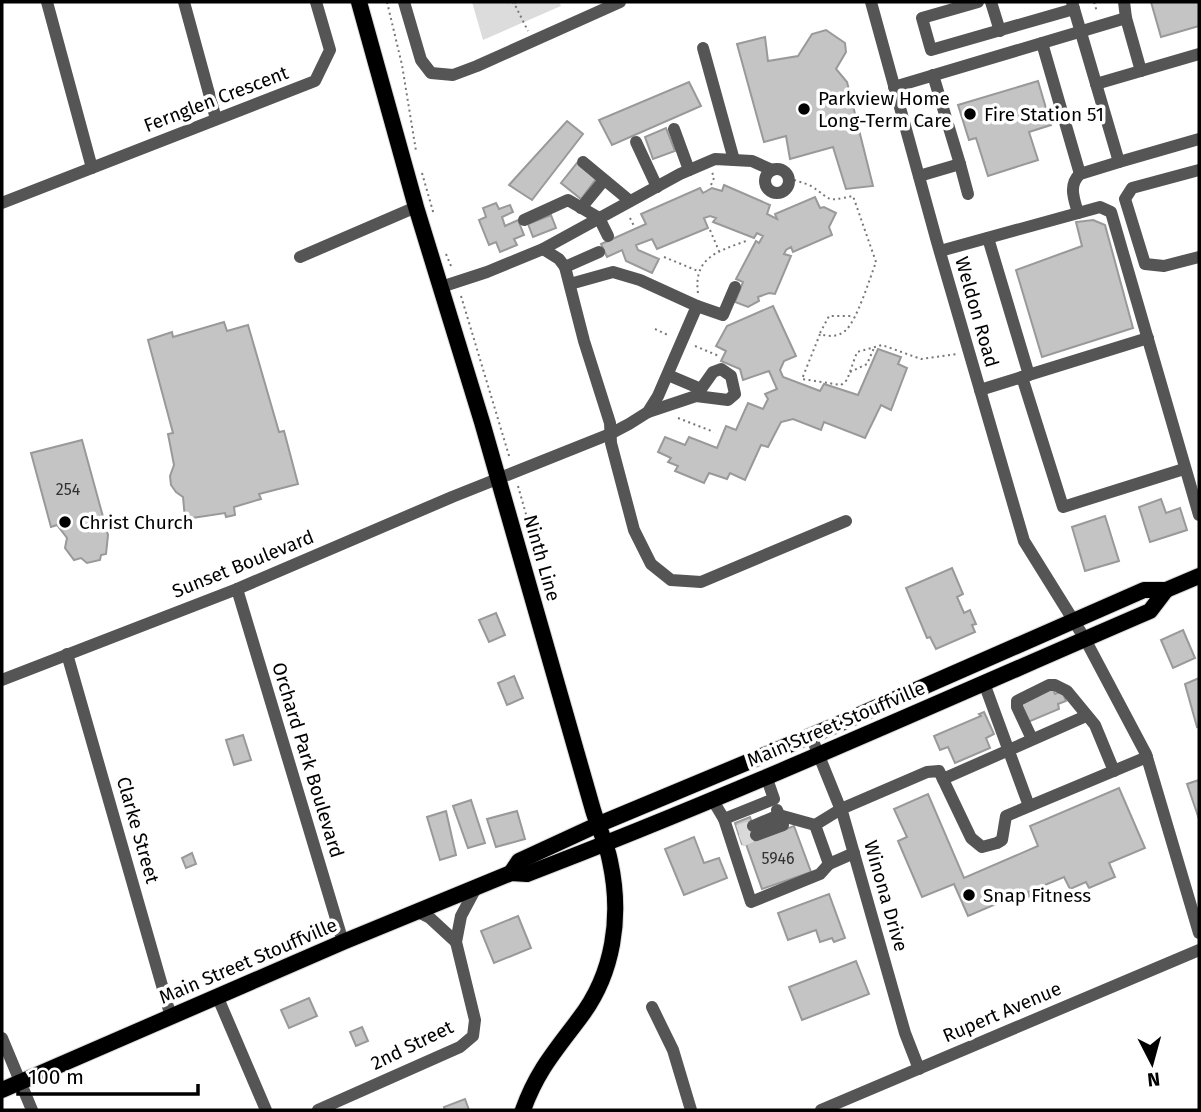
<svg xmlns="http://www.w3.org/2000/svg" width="1201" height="1112" font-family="'Fira Sans',sans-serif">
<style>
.green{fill:#dcdcdc}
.building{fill:#c4c4c4;stroke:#999;stroke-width:2}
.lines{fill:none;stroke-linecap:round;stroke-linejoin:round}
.minor-tunnel{stroke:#d9d9d9;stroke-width:12;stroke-dasharray:12 6;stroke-linecap:butt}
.major-casing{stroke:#dbdbdb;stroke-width:18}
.path{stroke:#777;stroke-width:2;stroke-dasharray:2 3.5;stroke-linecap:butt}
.minor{stroke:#555;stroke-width:12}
.major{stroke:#000;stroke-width:16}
.poi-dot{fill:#000;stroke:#fff;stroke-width:2.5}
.labels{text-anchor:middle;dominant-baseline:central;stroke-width:7;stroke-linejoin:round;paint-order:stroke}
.number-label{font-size:16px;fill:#313131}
.poi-label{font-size:19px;fill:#000;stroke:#fff;text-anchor:start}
.street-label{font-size:19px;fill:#000;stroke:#fff}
</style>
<rect width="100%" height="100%" fill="#fff"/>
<polygon class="green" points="472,2 559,2 561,6 483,40"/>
<g class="building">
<polygon points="1151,2 1199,2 1199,26 1161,37"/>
<polygon points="826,30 845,43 846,52 836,69 847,82 873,186 846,189 833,147 790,159 786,136 764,142 737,44 765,37 768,61 798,56 812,34"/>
<polygon points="1038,81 1051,125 1029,132 1038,160 988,176 976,138 969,140 958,105"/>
<polygon points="689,82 701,106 612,145 599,120"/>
<polygon points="567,121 583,134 532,200 509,185"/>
<polygon points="666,128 675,151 653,159 645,137"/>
<polygon points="577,163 596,179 581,199 561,183"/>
<polygon points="724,185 770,205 767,214 777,219 775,214 815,197 820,208 824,207 836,213 829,227 832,235 793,252 791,247 786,250 784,254 791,256 775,294 769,293 758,297 759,301 748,307 735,302 743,282 736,279 756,241 759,243 763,236 757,233 754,238 713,222 716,218 710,216 704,218 708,228 657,249 652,239 636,245 638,250 659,259 652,273 626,261 622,250 607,257 601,244 646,224 641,214 700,188 703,193 712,188 722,191"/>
<polygon points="496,203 499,209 510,205 513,212 502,217 505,226 518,220 524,235 514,239 517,245 500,252 496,242 489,245 479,220 486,217 483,208"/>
<polygon points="551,215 556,228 533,237 528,224"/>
<polygon points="1093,220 1105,225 1133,328 1042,357 1016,270 1082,246 1076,222"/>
<polygon points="773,306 796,356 784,361 780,370 783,377 820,391 824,384 858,395 878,349 901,357 898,364 907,368 891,410 881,405 865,438 824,422 821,430 793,419 781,422 768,447 761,445 745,480 730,473 727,479 709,473 704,483 675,471 678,466 668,462 671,458 658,452 665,437 685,445 689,437 717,448 726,426 736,430 748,403 763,409 768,399 765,394 777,389 769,371 743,380 740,369 721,361 726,351 716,346 727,326"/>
<polygon points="224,322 227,331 248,325 279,432 284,431 298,484 259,494 261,499 234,507 235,515 226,517 225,513 185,519 183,497 176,492 171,485 170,476 174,465 168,434 173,433 148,340 172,332 173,337"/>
<polygon points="82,440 108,535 106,554 101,555 100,560 87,563 81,558 74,560 65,548 67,538 57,525 51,527 31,453"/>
<polygon points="1161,499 1166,513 1180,508 1187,530 1150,542 1139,507"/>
<polygon points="1105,516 1119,561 1085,571 1072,527"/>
<polygon points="952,568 963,594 957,597 964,613 970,610 976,624 972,625 975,632 936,649 930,637 927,638 906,588"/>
<polygon points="496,613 505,635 489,642 479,620"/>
<polygon points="1183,630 1195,658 1173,668 1161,640"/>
<polygon points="514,676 523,698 507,705 498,683"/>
<polygon points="1199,678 1199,726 1197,727 1185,684"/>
<polygon points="1052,686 1055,694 1062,691 1066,701 1058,704 1059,709 1028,722 1019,700"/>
<polygon points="984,712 994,734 986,738 990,748 955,763 948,747 940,750 934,736 981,716 979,714"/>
<polygon points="243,735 251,760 234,765 226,740"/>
<polygon points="1199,780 1199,819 1187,784"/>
<polygon points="1119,788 1145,848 1109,863 1115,877 1089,888 1086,882 1070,889 1064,877 1028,892 1030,896 1012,904 1010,898 968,916 954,884 922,897 898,841 907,837 894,809 928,794 964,878 1038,846 1030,826"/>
<polygon points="471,800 485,843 468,848 453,806"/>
<polygon points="446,811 456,855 440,860 427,817"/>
<polygon points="517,811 525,839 496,847 487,819"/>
<polygon points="750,817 757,839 742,844 735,823"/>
<polygon points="794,826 811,872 762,889 746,844"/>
<polygon points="694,837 704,863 719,858 727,878 684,895 665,849"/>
<polygon points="192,853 196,864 186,868 182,858"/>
<polygon points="829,894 845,938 834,942 832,938 820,942 816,930 788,940 778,913"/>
<polygon points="518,916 531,948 494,963 481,931"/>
<polygon points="856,961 869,994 802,1020 789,987"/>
<polygon points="309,998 317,1016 289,1028 281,1010"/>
<polygon points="362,1027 368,1041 356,1046 350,1032"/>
<polygon points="465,1099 469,1110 445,1110 444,1107"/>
</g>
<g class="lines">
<g class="minor-tunnel">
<polyline points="738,831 753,826"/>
<polyline points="741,841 756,835"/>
</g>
<g class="major-casing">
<g id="major">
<path d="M359 2 416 207 482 422 593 810C598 827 607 844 610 861 622 916 614 974 579 1019 555 1051 537 1071 523 1110"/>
<polyline points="511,873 519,861 597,825 834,726 1144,590 1166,590 1199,576"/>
<path d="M2 1090 343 942 511 873 527 874C737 794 943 700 1150 611L1166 590"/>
</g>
</g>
<g class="path">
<polyline points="387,2 402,65 416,151"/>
<polyline points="507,2 513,3"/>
<polyline points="516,2 514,3 528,31"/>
<polyline points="1094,2 1097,12"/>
<polyline points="422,173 434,215"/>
<path d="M789 178C796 181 805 183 811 186 833 200 824 202 853 196L876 262C870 278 857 320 846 330 839 337 829 337 820 334L802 379 841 385 847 380 857 352 882 345 921 359 957 354"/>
<polyline points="711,185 714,178 712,172"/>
<polyline points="630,218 634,226"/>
<polyline points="710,230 719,251"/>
<polyline points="446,254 451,266"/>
<polyline points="664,257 698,271"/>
<path d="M698 293C693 257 719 251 746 241"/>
<polyline points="461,296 510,459"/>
<polyline points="655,329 670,336"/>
<polyline points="820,333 829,316 853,316"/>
<polyline points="695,346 719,356"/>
<polyline points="850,372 867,364 874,348"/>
<polyline points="678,418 714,432"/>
<polyline points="518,486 531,532"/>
</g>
<g class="minor">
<polyline points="47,2 92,168"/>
<polyline points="184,2 216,119"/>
<polyline points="404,2 421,60 431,73 453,75 477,66 620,2"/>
<polyline points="871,2 937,242 1024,541 1085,639 1146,754 1199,933"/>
<polyline points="978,2 922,18 931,50 1074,9"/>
<polyline points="991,2 1000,31"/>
<polyline points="1072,2 1119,162 1199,139"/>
<polyline points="1124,2 1126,18 1141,71"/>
<polyline points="1042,43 1080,174"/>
<polyline points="703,48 734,160"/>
<polyline points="1096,84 1199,54"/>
<polyline points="894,87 1126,18"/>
<polyline points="674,129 689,170"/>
<polyline points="636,142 657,187"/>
<polyline points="583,162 630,201"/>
<polyline points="960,164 968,194"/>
<circle cx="777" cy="181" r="12"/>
<polyline points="1199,170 1132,188 1125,199 1145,264 1164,266 1199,257"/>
<polyline points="919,176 960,164 933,75"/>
<polyline points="2,203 315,81 330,50 316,2"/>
<polyline points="581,208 604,180"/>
<path d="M1078 213C1074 199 1068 185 1080 174L1119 162"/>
<polyline points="524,220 568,200 599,218 608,236"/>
<polyline points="988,238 1029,375"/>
<polyline points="543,249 559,259 565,267 584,341 610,423 611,443 634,530 651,564 671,580 701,582 846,521"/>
<polyline points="940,251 1100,207 1111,212 1199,515"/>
<polyline points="300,257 416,207"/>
<polyline points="565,267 599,252"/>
<polyline points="441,287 487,272 543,249 680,174 715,159 752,161 772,170"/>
<polyline points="697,306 723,315 735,287"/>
<polyline points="668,375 701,389"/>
<polyline points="1022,377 1063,507 1184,469"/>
<polyline points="980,390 1148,338"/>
<polyline points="648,412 696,396 728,400 735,394 731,376 721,369 713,372 696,396"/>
<polyline points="237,589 343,942"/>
<polyline points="67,654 171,1017"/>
<polyline points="2,680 237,589 452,497 610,434 629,424 648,412 658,396 697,306 640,280 613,272 570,284"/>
<polyline points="984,683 1029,806"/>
<polyline points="811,736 843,815 905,1033 919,1069"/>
<polyline points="1032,739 1017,707 1017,701 1049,685 1055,685 1067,691 1095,725 1114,771"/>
<polyline points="943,779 1086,716"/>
<polyline points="712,799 724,819 774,799 766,776"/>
<polyline points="724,819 751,902 820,874 829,864"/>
<polyline points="815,825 829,864 854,853"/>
<polyline points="753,826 779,815 815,825 841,809 927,772 939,771 971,838 982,847 997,843 1002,840 1006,816 1147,757"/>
<polyline points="756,835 783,825 777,810"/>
<polyline points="418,912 430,918 456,942"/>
<polyline points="218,998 266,1110"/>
<polyline points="652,1007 673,1050 691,1110"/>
<polyline points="2,1038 32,1110"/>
<polyline points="318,1110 460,1047 473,1036 475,1020 456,942 461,916 476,888"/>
<polyline points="821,1110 1199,950"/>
</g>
<use href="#major" class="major"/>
</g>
<g class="poi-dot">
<circle cx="804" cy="109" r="7"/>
<circle cx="970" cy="114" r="7"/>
<circle cx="65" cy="522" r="7"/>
<circle cx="969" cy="895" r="7"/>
</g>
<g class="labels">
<g class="number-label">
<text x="68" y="489">254</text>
<text x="778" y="858">5946</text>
</g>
<g class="poi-label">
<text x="818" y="98">Parkview Home<tspan x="818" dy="22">Long-Term Care</tspan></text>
<text x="984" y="114">Fire Station 51</text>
<text x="79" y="522">Christ Church</text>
<text x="983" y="895">Snap Fitness</text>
</g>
<g class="street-label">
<text transform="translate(216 99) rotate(-21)">Fernglen Crescent</text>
<text transform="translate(977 312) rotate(74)">Weldon Road</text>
<text transform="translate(542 558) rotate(74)">Ninth Line</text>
<text transform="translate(243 564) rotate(-22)">Sunset Boulevard</text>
<text transform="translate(836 724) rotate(-23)">Main Street Stouffville</text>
<text transform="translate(308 760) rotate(73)">Orchard Park Boulevard</text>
<text transform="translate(138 830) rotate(74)">Clarke Street</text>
<text transform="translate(886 896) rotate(74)">Winona Drive</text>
<text transform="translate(248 961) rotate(-23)">Main Street Stouffville</text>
<text transform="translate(1002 1012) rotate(-23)">Rupert Avenue</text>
<text transform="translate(412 1045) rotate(-26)">2nd Street</text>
</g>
</g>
<rect width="1201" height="1112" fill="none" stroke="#000000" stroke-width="7"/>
<g transform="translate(1152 1063) rotate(174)" stroke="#ffffff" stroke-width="5" paint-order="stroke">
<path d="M0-5L12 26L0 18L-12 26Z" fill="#000000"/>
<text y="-10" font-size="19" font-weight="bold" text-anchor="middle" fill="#000000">N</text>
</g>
<path d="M18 1084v10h180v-10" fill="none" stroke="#000000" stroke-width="3.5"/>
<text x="28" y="1084" font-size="21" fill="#000000" stroke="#ffffff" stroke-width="5" paint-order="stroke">100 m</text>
</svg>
